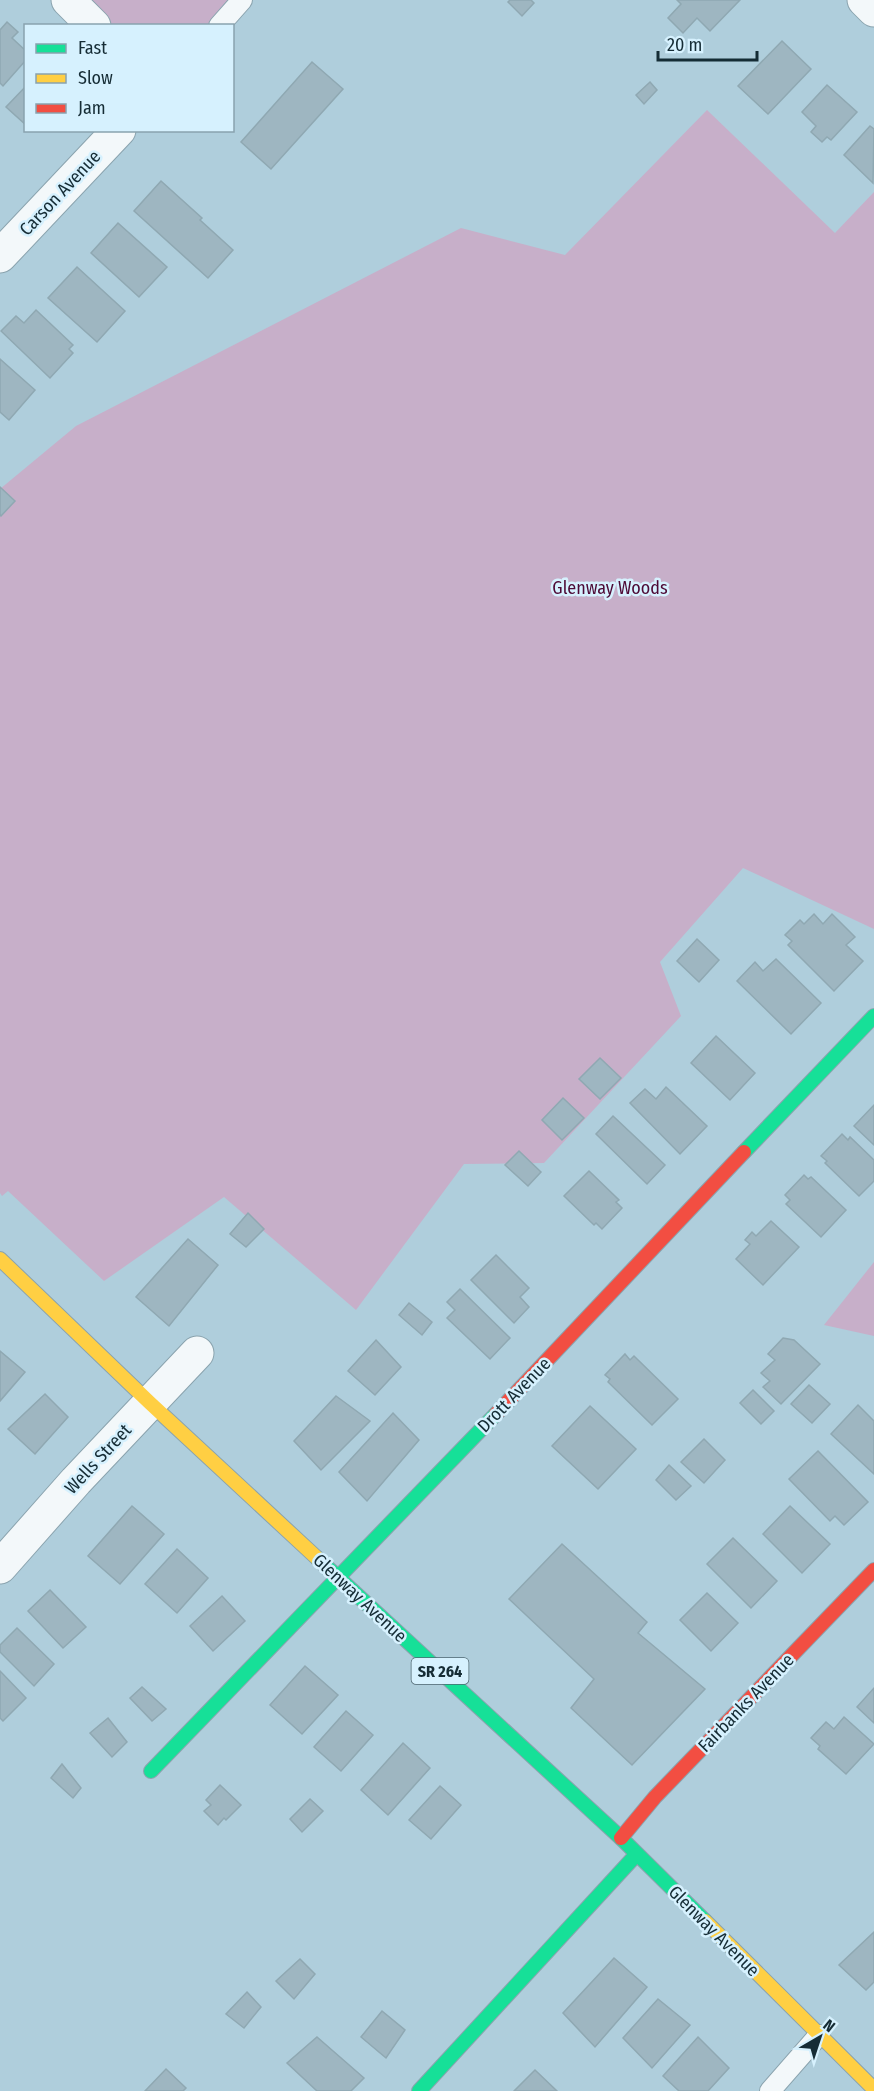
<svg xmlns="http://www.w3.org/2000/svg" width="874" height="2091" font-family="'Fira Sans Condensed',sans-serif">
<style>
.green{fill:#c7afc9}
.building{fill:#9eb6c1;stroke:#8fa8b2;stroke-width:1.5}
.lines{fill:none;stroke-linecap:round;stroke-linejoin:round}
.lane-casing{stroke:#8aa3ae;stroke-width:22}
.street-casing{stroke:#8aa3ae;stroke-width:35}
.fast-casing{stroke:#8aa3ae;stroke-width:16}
.slow-casing{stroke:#8aa3ae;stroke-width:16}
.jam-casing{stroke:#8aa3ae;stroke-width:16}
.lane{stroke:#f3f8fa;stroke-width:20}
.street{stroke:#f3f8fa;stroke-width:33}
.fast{stroke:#16e098;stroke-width:14}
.slow{stroke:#ffcf43;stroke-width:14}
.jam{stroke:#f24e42;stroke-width:14}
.labels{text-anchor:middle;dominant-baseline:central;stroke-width:5;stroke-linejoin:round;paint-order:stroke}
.shield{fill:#d6f1fe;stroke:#4f6771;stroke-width:1.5}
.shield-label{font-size:16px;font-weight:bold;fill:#152c35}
.street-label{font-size:18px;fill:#152c35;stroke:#d6f1fe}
.park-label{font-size:18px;fill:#4d0935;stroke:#d6f1fe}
</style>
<rect width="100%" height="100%" fill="#afcedc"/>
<g class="green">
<polygon points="68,0 242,0 219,26 94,25"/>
<polygon points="707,110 835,233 874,192 874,929 743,868 660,962 681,1016 544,1163 464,1164 356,1310 224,1197 104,1281 8,1191 2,1196 0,1193 0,489 76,426 461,228 565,255"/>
<polygon points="874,1262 874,1336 824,1325"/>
</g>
<g class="building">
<polygon points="510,0 531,0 534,3 522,16 508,2"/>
<polygon points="677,0 740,0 710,31 697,18 683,33 668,18 681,4"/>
<polygon points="7,22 18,32 12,38 26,51 26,60 3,86 0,83 0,30"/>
<polygon points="782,41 811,69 768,114 738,86"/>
<polygon points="312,62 343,89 271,169 241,142"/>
<polygon points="650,82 657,90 644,104 636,95"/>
<polygon points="827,85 857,112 831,140 827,137 822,142 811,132 816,126 802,112"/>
<polygon points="26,86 26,125 6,107"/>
<polygon points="870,126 874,129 873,183 844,155"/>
<polygon points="161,181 202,218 200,220 233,250 208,278 134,211"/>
<polygon points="118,223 167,267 139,297 91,253"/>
<polygon points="77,267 125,311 97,342 48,298"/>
<polygon points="36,310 73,345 69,349 73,353 50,378 1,331 16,316 24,323"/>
<polygon points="0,359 35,390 9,420 0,412"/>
<polygon points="0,487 15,501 1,516 0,514"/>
<polygon points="814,914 823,924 832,914 855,937 846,945 863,961 834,991 788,945 792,941 785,935 800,920 804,924"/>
<polygon points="697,939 719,960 699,982 677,961"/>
<polygon points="776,959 821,1003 791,1034 737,981 755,962 763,971"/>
<polygon points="716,1036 755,1073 730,1100 691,1063"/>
<polygon points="600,1058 621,1078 600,1099 579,1079"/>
<polygon points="666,1087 707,1126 680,1154 630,1103 645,1089 656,1099"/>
<polygon points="563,1098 584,1118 562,1140 542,1120"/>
<polygon points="874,1105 874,1145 854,1126"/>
<polygon points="613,1116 665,1165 647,1184 596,1134"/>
<polygon points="842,1134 848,1140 850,1137 874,1160 874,1181 859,1196 825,1163 827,1161 821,1156"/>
<polygon points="519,1151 541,1172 528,1186 505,1165"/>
<polygon points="589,1171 619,1200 616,1202 622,1208 602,1229 596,1223 594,1225 564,1196"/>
<polygon points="804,1175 808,1179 811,1177 846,1210 821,1237 786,1204 790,1200 785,1195"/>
<polygon points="248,1213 264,1229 246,1247 230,1234"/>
<polygon points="771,1221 799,1247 763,1285 736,1259 750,1244 745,1240 752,1232 756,1236"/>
<polygon points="188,1239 218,1265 169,1326 136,1297"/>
<polygon points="496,1255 529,1288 520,1297 529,1307 514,1323 471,1280"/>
<polygon points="460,1289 510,1338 490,1359 447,1318 455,1310 447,1302"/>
<polygon points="409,1303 432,1322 422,1335 399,1315"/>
<polygon points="783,1338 794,1340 820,1364 781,1404 763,1387 770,1381 761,1373 775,1360 768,1354"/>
<polygon points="376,1340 401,1367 375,1395 348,1371"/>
<polygon points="0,1351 25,1372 0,1401"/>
<polygon points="625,1354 630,1360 634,1356 678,1399 652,1425 608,1382 610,1379 605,1375"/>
<polygon points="809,1385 830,1404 812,1423 791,1404"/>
<polygon points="753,1390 774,1411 761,1424 740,1403"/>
<polygon points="45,1394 68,1417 35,1454 8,1429"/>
<polygon points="336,1396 370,1421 321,1470 294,1441"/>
<polygon points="858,1405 874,1421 874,1474 831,1434"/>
<polygon points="590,1406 636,1449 598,1489 552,1446"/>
<polygon points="393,1413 419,1440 367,1501 339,1472"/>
<polygon points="704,1439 725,1460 704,1483 681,1462"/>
<polygon points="818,1451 868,1502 844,1525 835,1516 830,1521 789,1479"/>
<polygon points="669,1465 691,1486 676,1500 656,1480"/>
<polygon points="132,1506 164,1534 120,1584 88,1556"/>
<polygon points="790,1506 830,1544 802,1573 763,1534"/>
<polygon points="733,1538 777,1581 751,1608 707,1564"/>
<polygon points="562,1544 647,1622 638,1633 705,1689 632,1765 571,1708 594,1679 509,1599"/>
<polygon points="177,1549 208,1578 177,1613 145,1584"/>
<polygon points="50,1590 86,1627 63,1648 28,1611"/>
<polygon points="707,1593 738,1623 711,1651 680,1620"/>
<polygon points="222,1596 245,1621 213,1651 190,1626"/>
<polygon points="17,1628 54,1664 34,1686 0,1652 0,1645"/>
<polygon points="305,1666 338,1695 302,1734 270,1705"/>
<polygon points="0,1671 26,1698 3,1721 0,1718"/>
<polygon points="142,1687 166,1709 152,1721 130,1698"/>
<polygon points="874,1688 874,1723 857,1707"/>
<polygon points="346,1711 373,1735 341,1771 314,1747"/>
<polygon points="844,1717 874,1744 846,1774 818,1749 820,1746 811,1738 826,1722 834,1729"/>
<polygon points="108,1718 127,1742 112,1757 90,1733"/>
<polygon points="403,1743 430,1768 388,1815 361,1790"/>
<polygon points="62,1764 81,1788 73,1798 51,1778"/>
<polygon points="220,1785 241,1805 226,1820 224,1818 218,1825 204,1811 211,1805 206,1800"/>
<polygon points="440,1786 461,1805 431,1839 409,1820"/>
<polygon points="310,1799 323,1811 302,1832 290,1819"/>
<polygon points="874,1932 874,1982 866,1990 839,1965"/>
<polygon points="614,1958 647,1987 595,2047 563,2013"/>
<polygon points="300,1959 315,1974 294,1999 276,1981"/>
<polygon points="247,1992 261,2007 244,2028 226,2014"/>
<polygon points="658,1999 690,2025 652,2068 623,2038"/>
<polygon points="382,2011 405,2030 386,2058 361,2037"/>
<polygon points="317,2037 364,2078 351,2091 317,2091 287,2063"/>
<polygon points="698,2037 729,2068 708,2091 679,2091 663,2076"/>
<polygon points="166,2069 186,2088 183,2091 145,2091"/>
<polygon points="535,2070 557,2091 514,2091"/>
</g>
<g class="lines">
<g class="lane-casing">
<g id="lane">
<polyline points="219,26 242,0"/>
<polyline points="770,2091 819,2035"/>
</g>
</g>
<g class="street-casing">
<g id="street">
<polyline points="68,0 94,26"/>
<polyline points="864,0 874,10"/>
<polyline points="0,256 119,130"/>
<polyline points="0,1567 76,1481 197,1353"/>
</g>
</g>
<g class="fast-casing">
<g id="fast">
<polyline points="744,1152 874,1016"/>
<polyline points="317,1558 621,1838 705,1921"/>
<polyline points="151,1771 496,1414"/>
<polyline points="419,2091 636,1855"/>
</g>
</g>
<g class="slow-casing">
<g id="slow">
<polyline points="0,1259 150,1403 317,1558"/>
<polyline points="705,1921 874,2089"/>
</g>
</g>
<g class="jam-casing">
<g id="jam">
<polyline points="496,1414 744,1152"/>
<polyline points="621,1838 655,1797 874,1570"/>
</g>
</g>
<use href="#lane" class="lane"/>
<use href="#street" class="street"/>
<use href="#fast" class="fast"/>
<use href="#slow" class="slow"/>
<use href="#jam" class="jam"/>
</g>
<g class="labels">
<rect class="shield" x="411.5" y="1658" width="57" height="26" rx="4.5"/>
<g class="shield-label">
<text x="440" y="1671">SR 264</text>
</g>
<g class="street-label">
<text transform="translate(60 193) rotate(-47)">Carson Avenue</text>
<text transform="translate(514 1395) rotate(-46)">Drott Avenue</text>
<text transform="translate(98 1459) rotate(-47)">Wells Street</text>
<text transform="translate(360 1598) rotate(43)">Glenway Avenue</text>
<text transform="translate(746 1703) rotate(-46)">Fairbanks Avenue</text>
<text transform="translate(714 1931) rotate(45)">Glenway Avenue</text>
</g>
<g class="park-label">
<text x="610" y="588">Glenway Woods</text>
</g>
</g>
<rect x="24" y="24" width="210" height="108" fill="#d6f1fe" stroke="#89a2ae" stroke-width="1.5"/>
<rect x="36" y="44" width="30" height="9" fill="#16e098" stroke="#89a2ae" stroke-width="1.5"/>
<text x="78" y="54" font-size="18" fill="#152c35">Fast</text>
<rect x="36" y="74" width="30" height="9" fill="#ffcf43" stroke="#89a2ae" stroke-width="1.5"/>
<text x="78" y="84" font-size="18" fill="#152c35">Slow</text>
<rect x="36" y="104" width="30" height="9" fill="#f24e42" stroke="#89a2ae" stroke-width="1.5"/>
<text x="78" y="114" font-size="18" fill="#152c35">Jam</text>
<g transform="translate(820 2037) rotate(39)" stroke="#d6f1fe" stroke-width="4.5" paint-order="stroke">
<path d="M0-4.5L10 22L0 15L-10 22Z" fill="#152c35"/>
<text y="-9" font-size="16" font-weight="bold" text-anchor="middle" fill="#152c35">N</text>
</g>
<path d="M658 51v9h99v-9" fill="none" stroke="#152c35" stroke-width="3"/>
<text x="667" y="51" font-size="18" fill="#152c35" stroke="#d6f1fe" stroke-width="4.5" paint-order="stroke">20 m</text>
</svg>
